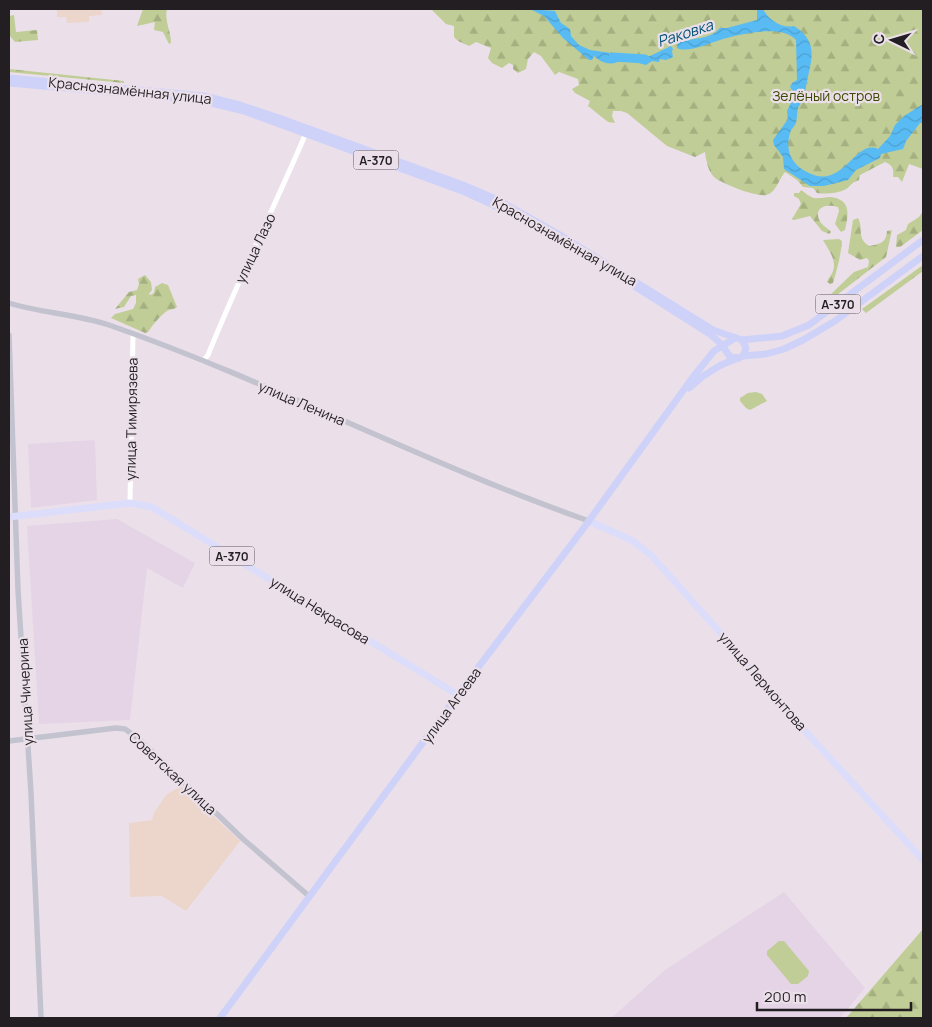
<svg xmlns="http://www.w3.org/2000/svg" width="932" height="1027" font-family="Manrope,sans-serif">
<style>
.commercial{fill:#ecd5ca}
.education{fill:#e5d4e6}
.forest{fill:url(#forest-firs)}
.park{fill:#c0cd96}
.water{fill:url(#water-waves)}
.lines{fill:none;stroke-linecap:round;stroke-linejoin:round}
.river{stroke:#58bbf3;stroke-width:9}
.tertiary{stroke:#fff;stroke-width:5}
.secondary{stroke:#c3c3cf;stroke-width:5.5}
.primary{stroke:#dbddfa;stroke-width:7}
.trunk{stroke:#cfd2f8;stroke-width:7}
.labels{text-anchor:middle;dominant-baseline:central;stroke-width:4.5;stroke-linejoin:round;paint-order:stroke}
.shield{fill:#ebe0ea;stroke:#5e585d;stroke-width:1}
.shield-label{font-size:12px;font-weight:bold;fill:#221e21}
.street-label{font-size:14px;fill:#221e21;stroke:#ebe0ea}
.park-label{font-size:14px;fill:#3e4900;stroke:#ebe0ea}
.water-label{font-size:15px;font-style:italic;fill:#005277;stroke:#ebe0ea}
</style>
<defs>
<pattern id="forest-firs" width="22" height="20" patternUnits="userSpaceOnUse" patternTransform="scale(1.25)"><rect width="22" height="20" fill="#c0cd96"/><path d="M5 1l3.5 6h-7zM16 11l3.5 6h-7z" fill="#a5b081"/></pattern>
<pattern id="water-waves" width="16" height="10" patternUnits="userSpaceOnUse" patternTransform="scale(1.25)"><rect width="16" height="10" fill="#58bbf3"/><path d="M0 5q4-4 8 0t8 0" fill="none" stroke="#4ca0d0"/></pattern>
</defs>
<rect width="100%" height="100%" fill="#ebe0ea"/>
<g class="commercial">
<polygon points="57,9 101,9 102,15 89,16 89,22 67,23 66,17 57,17"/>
<polygon points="181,786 240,841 186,911 162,896 130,897 129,823 152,820 154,813 166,795"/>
</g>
<g class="education">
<polygon points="95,440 97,500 31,508 28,444"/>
<polygon points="117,519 195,563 183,588 147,568 130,720 39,724 27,526"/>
<polygon points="784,892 865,988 840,1018 611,1018 665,970"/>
</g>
<g class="forest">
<path d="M143 9H167C164 21 171 30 171 43L169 44 163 32 154 30 155 22 137 26Z"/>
<path d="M431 9H923V169L909 164 902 182 898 177H893C894 170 893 165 885 162L860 175 859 180C850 183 851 186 846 189 837 194 826 194 817 193L813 188 803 187 797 180 785 172C779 179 776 193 766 195 756 197 722 184 714 177 708 171 706 160 705 152L695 157 667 146 627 113 621 111H613L612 116 615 123 608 122 588 106 590 101 575 93 572 89 579 85 578 79 559 72 555 75 541 56 534 52 528 59 526 69 518 73 513 69V65L509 63 502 68 492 63 488 58 491 48 476 42 469 46 458 41 454 37V26L446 24Z"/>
<polygon points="14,15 16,32 37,30 38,40 15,42 9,35 9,16"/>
<polygon points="9,69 124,81 124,83 9,72"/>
<path d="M801 190C805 192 809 197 814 198 819 199 825 197 830 197 851 199 849 214 845 230L841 232 835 224 839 211 838 207C825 203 812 208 821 223 824 227 828 228 831 232L829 234 822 231 810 216 794 220 792 219 801 204 799 199 794 196V193H799Z"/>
<polygon points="923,211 923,230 900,247 896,247 897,235 906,230 908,224 919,217"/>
<path d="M858 218C864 229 856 237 869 246 880 244 886 243 887 231L892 230 886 257 833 298 831 294 854 272 868 267 869 261 867 258 860 260 848 253 853 220Z"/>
<path d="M839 239 842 241C841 255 837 269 833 283L830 284 827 282C828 278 832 275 833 271 837 260 828 249 823 240Z"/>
<polygon points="923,265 923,271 866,313 862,309"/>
<path d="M145 275 151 282 152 290 149 294 150 295 154 293 155 287 162 283 168 285 177 307C175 309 172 309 169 310 163 312 152 326 148 332L145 333 111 318 115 314 133 309 136 303V295L131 296 124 307 115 309 129 292 137 290 139 284 138 279Z"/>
<polygon points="923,929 923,1018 846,1018"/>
</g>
<g class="park">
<polygon points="756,392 762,394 767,401 750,410 746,408 740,401 740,398 748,393"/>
<polygon points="779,941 784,941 809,971 808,976 798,984 791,984 767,955 767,951"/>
</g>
<g class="water">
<path d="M530 9 555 11 561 23 570 29 571 36 579 45 590 50 618 54 624 58C613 67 603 64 594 56L592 60H589L563 38 544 16Z"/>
<path d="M757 9H763C768 19 781 29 794 26 821 43 810 62 806 87 805 90 806 92 806 95 805 100 800 103 798 108 797 113 797 118 796 123 794 127 791 129 790 133 785 151 791 165 809 173 844 190 855 138 878 149L890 136 895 125 904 116 923 104V123H920L906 141 903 149 881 154 880 158 856 170 848 180 824 186H810L784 169 783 157 774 145 773 140 788 119 787 111 795 94 790 87 792 83 797 80 796 40C782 23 733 35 714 42 705 45 686 53 677 48L678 43C691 37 709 41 720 28H727L757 20Z"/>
<polygon points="671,46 673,49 672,51 673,57 666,60 660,59 659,62 652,61 646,65 635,62 633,59 636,57 650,56"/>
</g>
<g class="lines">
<polyline class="river" points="613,57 645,59"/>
<g class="tertiary">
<path d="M203 361 208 355C238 280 274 208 306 133"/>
<polyline points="130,503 133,335"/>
</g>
<g class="secondary">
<path d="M9 303C41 313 76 314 109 325 272 382 426 464 589 521"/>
<polyline points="9,335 18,590 31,793 41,1018"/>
<polyline points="9,741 116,728 125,729 140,740 243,839 309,896"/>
</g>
<g class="primary">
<polyline points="9,517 130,503 152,507 458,695"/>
<polyline points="589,521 633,541 651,555 733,647 755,676 923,860"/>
</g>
<g class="trunk">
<polyline points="9,78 204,96 240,105 282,119 463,185 496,199 560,235 713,330 742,340 782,336 809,325 923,240"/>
<polyline points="9,83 199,100 244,111 465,192 536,225"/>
<polyline points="549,233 587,257"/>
<polyline points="609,270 710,334 722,345 730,357 739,358"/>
<polyline points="743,356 766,354 784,349 803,340 835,321 923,256"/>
<polyline points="689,388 703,376 721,365 743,356 746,348 742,340"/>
<polyline points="220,1018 477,669 583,529 693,377 714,351 735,338"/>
</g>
</g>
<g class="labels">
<g class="shield">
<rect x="353.5" y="150.5" width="45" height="19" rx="4"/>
<rect x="815.5" y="294.5" width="45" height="19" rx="4"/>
<rect x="209.5" y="546.5" width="45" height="19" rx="4"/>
</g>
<g class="shield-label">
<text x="376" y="160">А-370</text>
<text x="838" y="304">А-370</text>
<text x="232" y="556">А-370</text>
</g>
<g class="street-label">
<text transform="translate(130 90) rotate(6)">Краснознамённая улица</text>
<text transform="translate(565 241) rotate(30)">Краснознамённая улица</text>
<text transform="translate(255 248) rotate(-65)">улица Лазо</text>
<text transform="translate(302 403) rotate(23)">улица Ленина</text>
<text transform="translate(131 419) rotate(-89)">улица Тимирязева</text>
<text transform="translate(320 610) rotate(32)">улица Некрасова</text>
<text transform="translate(763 681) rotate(49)">улица Лермонтова</text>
<text transform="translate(25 692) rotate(-93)">улица Чичерина</text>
<text transform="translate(451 705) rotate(-54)">улица Агеева</text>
<text transform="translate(173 773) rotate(43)">Советская улица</text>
</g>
<g class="park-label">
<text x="826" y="95">Зелёный остров</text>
</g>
<g class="water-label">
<text transform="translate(685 33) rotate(-18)">Раковка</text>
</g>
</g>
<rect width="932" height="1027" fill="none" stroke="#221e21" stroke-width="20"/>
<g transform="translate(892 40) rotate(275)" stroke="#ebe0ea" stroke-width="4" paint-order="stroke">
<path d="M0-4L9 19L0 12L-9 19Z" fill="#221e21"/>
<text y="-8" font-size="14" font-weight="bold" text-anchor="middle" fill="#221e21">С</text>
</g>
<path d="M757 1002v8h154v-8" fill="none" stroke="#221e21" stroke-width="2.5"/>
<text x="764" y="1002" font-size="15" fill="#221e21" stroke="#ebe0ea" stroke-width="4" paint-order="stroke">200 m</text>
</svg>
